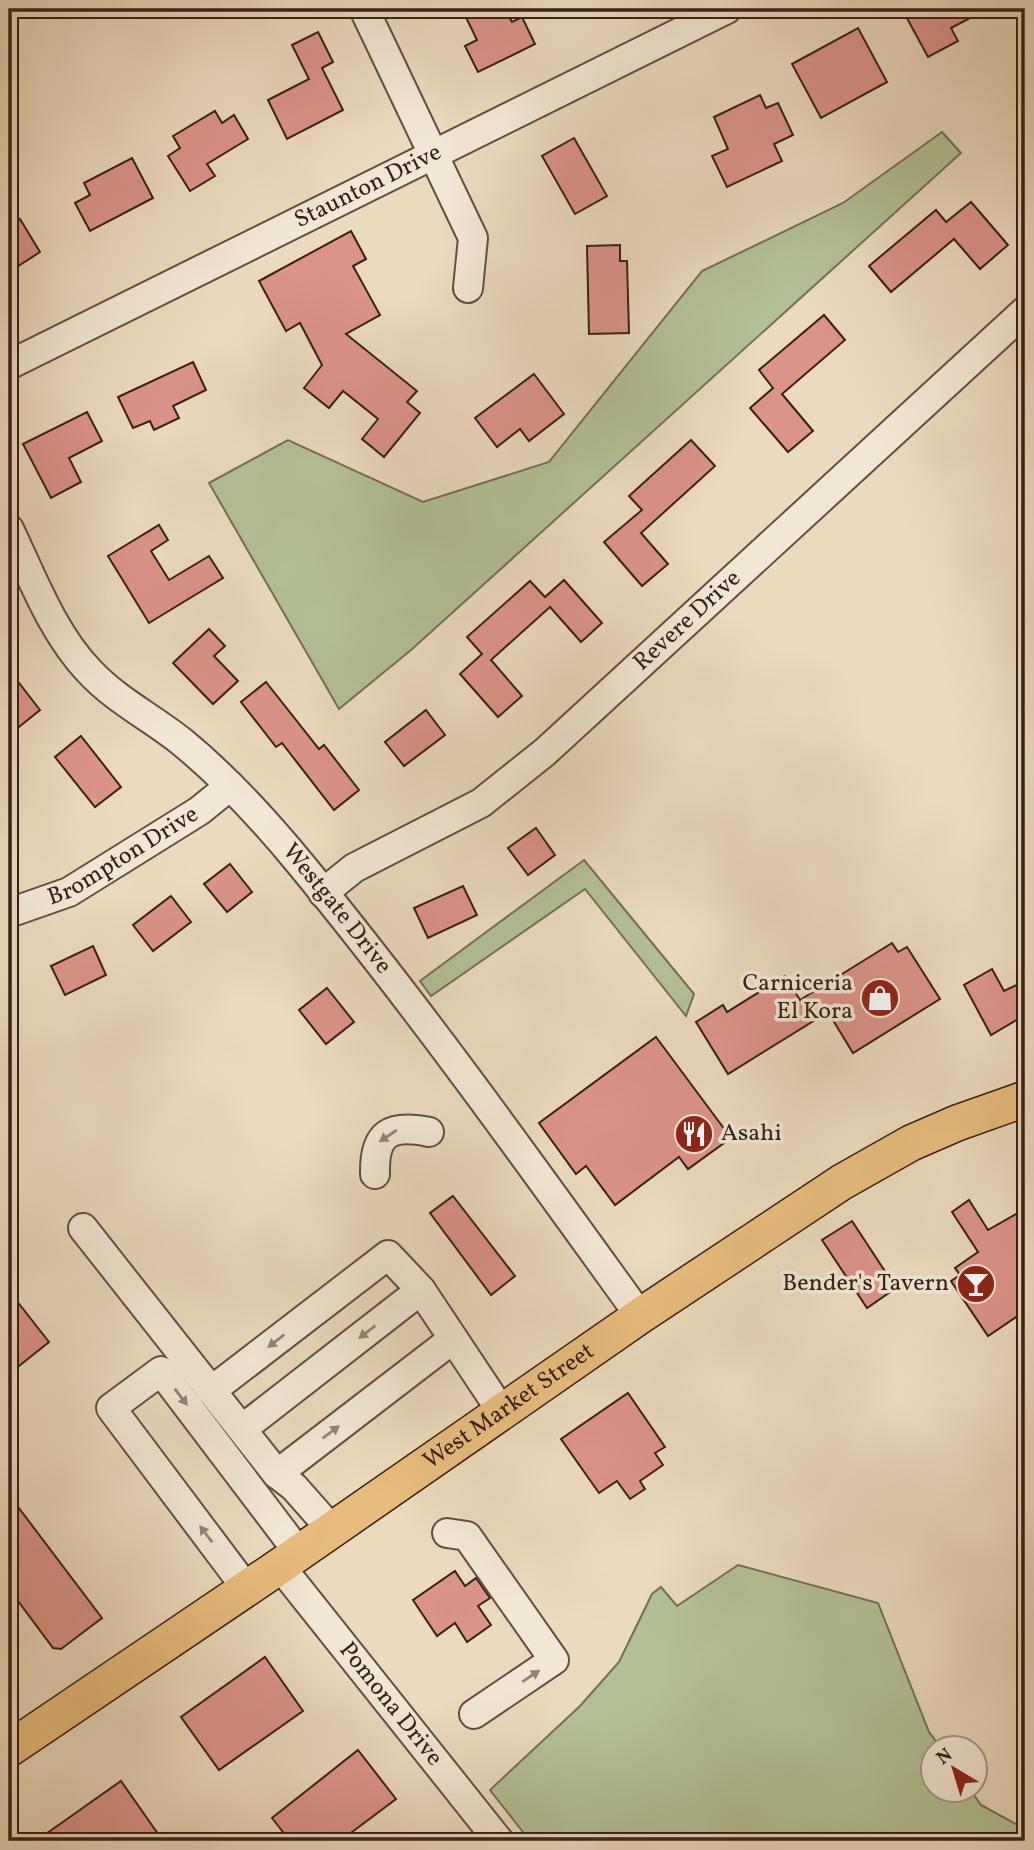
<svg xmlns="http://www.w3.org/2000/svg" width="1034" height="1850" font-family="Vollkorn,serif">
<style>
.green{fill:#b3c094;stroke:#747056;stroke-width:2}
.building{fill:#db9488;stroke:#362117;stroke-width:2}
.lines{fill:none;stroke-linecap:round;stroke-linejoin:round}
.minor-casing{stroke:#634f40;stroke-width:32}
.major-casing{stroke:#362117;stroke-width:38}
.minor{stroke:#f2e7d4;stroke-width:28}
.major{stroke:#e6bd7e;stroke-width:35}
.oneway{fill:#948476}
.labels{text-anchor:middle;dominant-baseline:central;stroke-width:7;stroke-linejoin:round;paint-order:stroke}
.street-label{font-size:24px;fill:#362117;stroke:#f2e7d4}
.poi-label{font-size:24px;fill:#362117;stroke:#f2e7d4;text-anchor:end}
</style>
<rect width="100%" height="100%" fill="#ebdabd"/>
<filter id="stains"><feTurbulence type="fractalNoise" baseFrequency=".00286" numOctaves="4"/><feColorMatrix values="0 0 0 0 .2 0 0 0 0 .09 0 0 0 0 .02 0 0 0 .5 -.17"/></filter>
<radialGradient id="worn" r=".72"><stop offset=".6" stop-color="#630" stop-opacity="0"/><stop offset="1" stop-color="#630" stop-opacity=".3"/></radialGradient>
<g class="green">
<polygon points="942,132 961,153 411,650 339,709 209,483 288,440 423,502 549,462 702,271 843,203"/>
<polygon points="584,860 694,994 686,1016 585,889 431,996 420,981"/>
<polygon points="738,1565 878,1603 929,1732 941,1748 932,1748 932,1790 971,1791 981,1805 1025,1829 1025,1841 530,1841 490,1790 580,1706 619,1662 652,1594 661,1587 677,1606"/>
</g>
<g class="building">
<polygon points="462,9 505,9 512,22 522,17 535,44 478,72 465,46 477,40"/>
<polygon points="902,9 987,9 951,28 958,41 928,57"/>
<polygon points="858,28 887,82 821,118 792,64"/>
<polygon points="318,32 333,62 322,68 343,110 287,139 268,100 309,79 292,45"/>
<polygon points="760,95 766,108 778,103 793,135 774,144 782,161 727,187 712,156 728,149 714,117"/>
<polygon points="215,111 222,123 234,115 248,139 207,164 215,176 190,191 168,156 180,148 173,136"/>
<polygon points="574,138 607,196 575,214 542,156"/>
<polygon points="132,158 153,198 90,231 75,203 90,195 84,183"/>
<polygon points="971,202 1008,245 980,269 954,239 891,292 869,266 936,210 946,222"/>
<polygon points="20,219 40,252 9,272 9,226"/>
<polygon points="351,231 366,259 353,266 380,315 346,334 417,391 407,402 420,413 384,457 362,439 378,419 343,391 329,408 304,388 322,365 300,323 286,331 259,281"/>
<polygon points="620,245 620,261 627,261 629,333 589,334 587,246"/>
<polygon points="824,315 845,340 782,394 813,431 788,452 750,408 773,388 759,370"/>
<polygon points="193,362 206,390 173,406 179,418 154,430 150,421 133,428 118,397"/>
<polygon points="534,374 564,414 529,441 520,429 497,447 475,418"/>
<polygon points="87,412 102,441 69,458 81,482 51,498 23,444"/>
<polygon points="691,440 715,466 641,533 668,564 642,586 604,542 642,510 629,496"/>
<polygon points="159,525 168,540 151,551 169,580 209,556 223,578 149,623 108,556"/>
<polygon points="564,580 602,623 581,642 550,607 491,660 522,696 498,717 460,674 482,654 467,637 530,581 545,597"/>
<polygon points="209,629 225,646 214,656 238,681 213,704 173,663"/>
<polygon points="9,670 40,710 9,735"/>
<polygon points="266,682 319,749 324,745 359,790 334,810 282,743 276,747 241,702"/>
<polygon points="426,710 445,735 404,766 385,742"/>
<polygon points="81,736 121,787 95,807 55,757"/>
<polygon points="536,828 555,855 528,875 508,848"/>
<polygon points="230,864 252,892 227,912 204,884"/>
<polygon points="463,886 477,915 428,938 414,908"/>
<polygon points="171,896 191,922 153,951 133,925"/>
<polygon points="892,943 898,952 907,947 940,999 853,1053 828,1012 728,1074 696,1022 723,1005 727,1012 785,976 800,1000"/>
<polygon points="93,946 106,975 65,995 51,966"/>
<polygon points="992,969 1004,991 1025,981 1025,1015 991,1035 964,985"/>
<polygon points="327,988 354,1022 326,1044 299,1010"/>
<polygon points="656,1037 731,1138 688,1169 679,1157 615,1205 586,1166 576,1174 539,1123"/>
<polygon points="453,1196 515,1276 491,1295 430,1213"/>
<polygon points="969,1200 988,1230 1025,1209 1025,1311 988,1336 951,1281 960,1275 955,1268 978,1252 952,1212"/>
<polygon points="852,1221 896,1288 867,1308 822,1240"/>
<polygon points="9,1291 49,1342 9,1374"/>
<polygon points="628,1393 665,1447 655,1453 663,1465 640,1481 645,1489 630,1499 617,1481 599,1493 561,1439"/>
<polygon points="9,1495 102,1618 61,1649 53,1648 15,1597 9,1602"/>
<polygon points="455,1571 465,1586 476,1578 490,1598 478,1606 491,1625 467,1642 455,1623 437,1636 413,1600"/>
<polygon points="265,1657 303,1711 219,1770 181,1717"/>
<polygon points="358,1750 396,1799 340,1841 290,1841 272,1818"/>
<polygon points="121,1781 163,1841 36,1841"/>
</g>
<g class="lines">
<g class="minor-casing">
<g id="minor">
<polyline points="364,9 473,238 468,288"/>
<path id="s1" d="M9 365 727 9"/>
<path id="s2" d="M9 529C32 577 52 632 89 671 117 701 151 717 182 742 226 778 267 823 303 867 422 1012 531 1165 640 1316"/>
<path id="s3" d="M323 893 354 868 481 803 545 752 1025 311"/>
<path id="s4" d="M9 913 69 892 199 811 230 786"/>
<path d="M375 1174C374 1133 390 1124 429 1132"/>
<polyline points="83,1228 277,1474 294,1487 332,1530"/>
<polyline points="211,1391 388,1255 421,1290 502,1412"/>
<polyline points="242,1429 421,1290"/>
<polyline points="277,1474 453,1339"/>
<polyline points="447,1533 467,1536 554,1660 474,1714"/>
<path id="s5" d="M280 1566 499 1841"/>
<polyline points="247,1589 111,1408 161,1371 299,1553"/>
</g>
</g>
<g class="major-casing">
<g id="major">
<path id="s6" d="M9 1749 280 1566 640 1316 842 1182 911 1143 957 1123 1025 1099"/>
</g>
</g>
<use href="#minor" class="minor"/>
<use href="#major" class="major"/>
</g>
<defs><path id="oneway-solid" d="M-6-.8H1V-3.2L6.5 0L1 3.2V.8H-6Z" transform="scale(1.75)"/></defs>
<g class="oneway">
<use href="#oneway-solid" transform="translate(388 1136) rotate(146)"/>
<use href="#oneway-solid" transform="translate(367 1332) rotate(142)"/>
<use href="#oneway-solid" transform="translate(276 1341) rotate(142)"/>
<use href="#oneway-solid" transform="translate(181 1397) rotate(53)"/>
<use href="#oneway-solid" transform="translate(331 1432) rotate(-37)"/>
<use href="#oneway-solid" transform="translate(206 1534) rotate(-127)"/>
<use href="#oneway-solid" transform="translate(531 1676) rotate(-34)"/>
</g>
<defs>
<g id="shop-disc" transform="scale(2.0125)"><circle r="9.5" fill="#8f2418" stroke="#f2e7d4"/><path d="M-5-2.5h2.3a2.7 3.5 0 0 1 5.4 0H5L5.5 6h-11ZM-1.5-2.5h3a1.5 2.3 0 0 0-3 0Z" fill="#fff"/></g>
<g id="restaurant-disc" transform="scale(2.0125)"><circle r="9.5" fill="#8f2418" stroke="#f2e7d4"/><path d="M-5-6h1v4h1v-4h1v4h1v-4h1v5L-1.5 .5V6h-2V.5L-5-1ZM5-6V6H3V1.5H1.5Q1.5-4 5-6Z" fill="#fff"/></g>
<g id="bar-disc" transform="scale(2.0125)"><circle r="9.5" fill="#8f2418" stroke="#f2e7d4"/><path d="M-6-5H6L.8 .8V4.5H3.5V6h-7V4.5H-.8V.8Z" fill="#fff"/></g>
</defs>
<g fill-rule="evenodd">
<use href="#shop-disc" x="880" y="998"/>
<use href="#restaurant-disc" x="694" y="1134"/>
<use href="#bar-disc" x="976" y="1284"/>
</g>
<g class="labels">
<g class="street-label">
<text stroke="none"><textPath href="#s1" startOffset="401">Staunton Drive</textPath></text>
<text stroke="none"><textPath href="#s3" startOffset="458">Revere Drive</textPath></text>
<text stroke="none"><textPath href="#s4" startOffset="128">Brompton Drive</textPath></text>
<text stroke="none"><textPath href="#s2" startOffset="509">Westgate Drive</textPath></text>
<text stroke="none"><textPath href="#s6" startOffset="606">West Market Street</textPath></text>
<text stroke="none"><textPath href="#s5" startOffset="177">Pomona Drive</textPath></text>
</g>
<g class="poi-label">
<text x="853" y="984">Carniceria<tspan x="853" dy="28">El Kora</tspan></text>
<text x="721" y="1134" text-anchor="start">Asahi</text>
<text x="949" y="1284">Bender's Tavern</text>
</g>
</g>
<rect width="1034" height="1850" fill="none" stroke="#ebdabd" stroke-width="35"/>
<rect x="10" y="10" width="1013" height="1829" fill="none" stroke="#362117" stroke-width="3.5"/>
<rect x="18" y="18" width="999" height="1815" fill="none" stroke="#362117" stroke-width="2"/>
<g transform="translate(954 1769) rotate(322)"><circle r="33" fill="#f2e7d4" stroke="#a79888" stroke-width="2"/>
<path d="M0-5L12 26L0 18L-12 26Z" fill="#8f2418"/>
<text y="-10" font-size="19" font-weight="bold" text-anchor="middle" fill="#362117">N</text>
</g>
<rect width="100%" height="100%" filter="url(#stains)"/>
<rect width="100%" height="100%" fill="url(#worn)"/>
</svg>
